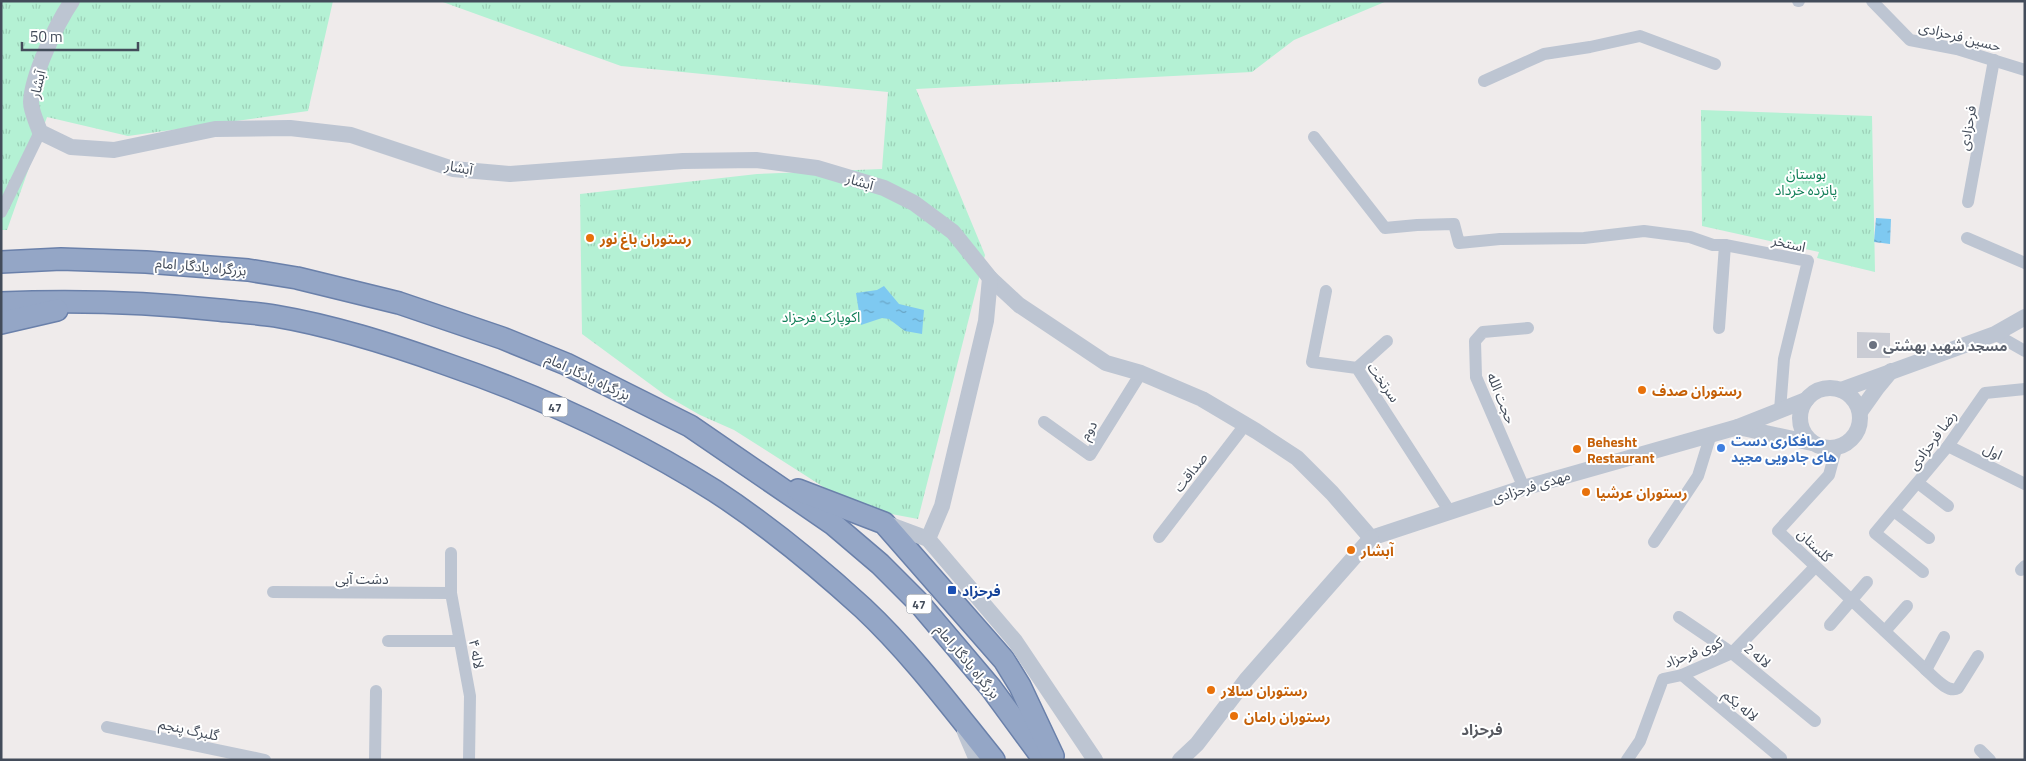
<svg xmlns="http://www.w3.org/2000/svg" width="2026" height="761" font-family="'Titillium Web','Noto Sans Arabic',sans-serif">
<style>
.park{fill:url(#park-tufts)}
.water{fill:url(#water-ripples)}
.building{fill:#caccd4}
.lines{fill:none;stroke-linecap:round;stroke-linejoin:round}
.trunk-casing{stroke:#6a80aa;stroke-width:24}
.minor{stroke:#bdc5d2;stroke-width:12}
.tertiary{stroke:#bdc5d2;stroke-width:16}
.trunk{stroke:#94a6c6;stroke-width:21}
.food-dot{fill:#e8710a;stroke:#fff;stroke-width:2}
.worship-dot{fill:#6b7280;stroke:#fff;stroke-width:2}
.shop-dot{fill:#3f7fe0;stroke:#fff;stroke-width:2}
.transit-dot{fill:#1a4fb4;stroke:#fff;stroke-width:2}
.labels{text-anchor:middle;dominant-baseline:central;stroke-width:4;stroke-linejoin:round;paint-order:stroke}
.shield{fill:#fff;stroke:#7b828c;stroke-width:1}
.shield-label{font-size:12px;font-weight:bold;fill:#434c5a}
.street-label{font-size:14px;fill:#434c5a;stroke:#fff}
.park-label{font-size:14px;fill:#107e57;stroke:#fff}
.food-label{font-size:14px;font-weight:bold;fill:#c56008;stroke:#fff;text-anchor:start}
.worship-label{font-size:14px;font-weight:bold;fill:#5b616d;stroke:#fff;text-anchor:start}
.shop-label{font-size:14px;font-weight:bold;fill:#366cbe;stroke:#fff;text-anchor:start}
.transit-label{font-size:14px;font-weight:bold;fill:#164399;stroke:#fff;text-anchor:start}
.neighbourhood-label{font-size:15px;font-weight:bold;fill:#585a61;stroke:#fff}
</style>
<defs>
<pattern id="park-tufts" width="24" height="20" patternUnits="userSpaceOnUse" patternTransform="scale(1.25)"><rect width="24" height="20" fill="#b4f1d4"/><path d="M3 7l-1-3M5 7V3M7 7l1-3M15 17l-1-3M17 17v-4M19 17l1-3" fill="none" stroke="#9cd0b8"/></pattern>
<pattern id="water-ripples" width="26" height="14" patternUnits="userSpaceOnUse" patternTransform="scale(1.25)"><rect width="26" height="14" fill="#7ec9f1"/><path d="M2 4q2-2 4 0t4 0M15 11q2-2 4 0t4 0" fill="none" stroke="#69a5c6"/></pattern>
</defs>
<rect width="100%" height="100%" fill="#efebeb"/>
<g class="park">
<polygon points="1,1 333,1 308,111 128,136 47,117 7,230 1,230"/>
<polygon points="440,1 1387,1 1294,40 1252,72 916,89 985,255 918,519 865,509 825,488 734,430 700,415 665,395 582,334 580,194 757,174 882,169 888,92 621,66"/>
<polygon points="1701,110 1872,116 1875,272 1817,258 1819,252 1702,226"/>
</g>
<g class="water">
<polygon points="1876,218 1891,219 1890,244 1874,242"/>
<polygon points="884,286 899,304 924,310 922,334 905,331 889,319 882,318 861,325 856,293 877,290"/>
</g>
<polygon class="building" points="1857,332 1890,333 1890,358 1857,358"/>
<g class="lines">
<g class="trunk-casing">
<g id="trunk">
<polyline points="1,262 61,259 146,262 248,270 297,278 399,303 502,338 566,364 690,426 833,524 880,564 919,603 991,688 1044,760"/>
<path d="M1 303C74 300 146 302 219 310 237 312 257 313 275 316 334 326 390 344 446 364 539 396 631 438 715 491 767 525 817 566 863 608 912 654 952 708 994 760"/>
<polyline points="1,323 57,310"/>
<polyline points="798,490 884,523 1004,660 1020,686 1053,756"/>
</g>
</g>
<g class="minor">
<polyline points="1798,1 1799,1"/>
<polyline points="1872,1 1910,40 1957,49 2025,70"/>
<polyline points="1484,81 1544,54 1590,47 1640,36 1715,64"/>
<polyline points="1314,137 1385,228 1417,225 1454,224 1459,243 1500,239 1584,238 1644,231 1690,237 1713,245 1725,245 1808,261 1784,359 1780,410"/>
<polyline points="1968,202 1994,60"/>
<polyline points="1,212 40,132"/>
<polyline points="1967,238 2025,263"/>
<polyline points="1326,291 1312,362 1357,368 1450,512"/>
<polyline points="1719,328 1725,245"/>
<polyline points="1995,334 2025,351"/>
<polyline points="1357,368 1387,341"/>
<polyline points="1044,422 1090,455 1141,373"/>
<polyline points="1948,446 2025,484"/>
<polyline points="1836,449 1829,475 1778,531 1926,670 1944,637"/>
<polyline points="1918,483 1948,506"/>
<polyline points="1524,488 1476,377 1475,341 1483,332 1528,328"/>
<polyline points="1894,511 1929,538"/>
<polyline points="1159,537 1245,425"/>
<polyline points="1654,542 1698,476 1711,434"/>
<polyline points="451,553 451,593 470,696 469,760"/>
<polyline points="2021,570 2025,566"/>
<polyline points="1923,572 1875,533 1948,446 1985,393 2025,389"/>
<polyline points="273,592 451,593"/>
<polyline points="1679,617 1732,653 1815,721"/>
<polyline points="1830,625 1867,582"/>
<polyline points="1885,631 1907,606"/>
<polyline points="388,641 459,641"/>
<path d="M1926 670C1934 677 1948 694 1958 688L1978 656"/>
<polyline points="1682,675 1781,758"/>
<polyline points="107,727 265,760"/>
<polyline points="1980,750 1990,760"/>
<polyline points="375,760 376,691"/>
<polyline points="1627,760 1640,741 1663,679 1682,675 1732,653 1815,567"/>
</g>
<g class="tertiary">
<path d="M72 1C57 23 32 75 31 102 31 111 37 123 40 132L71 147 114 150 215 129 290 128 351 135 453 169 510 174 683 161 756 160 817 168 884 188 914 203 953 232 990 278 1019 305 1106 363 1141 373 1202 399 1256 431 1297 458 1332 493 1371 538"/>
<circle cx="1830" cy="418" r="30"/>
<polyline points="1841,390 1995,334 2025,317"/>
<polyline points="1860,412 1877,388 1891,371"/>
<polyline points="1738,427 1812,443"/>
<polyline points="885,523 928,539 1015,641 1095,760"/>
<polyline points="1371,538 1516,490 1738,427 1806,400"/>
<polyline points="928,539 942,506 986,321 990,278"/>
<polyline points="965,732 977,760"/>
<polyline points="1180,760 1197,744 1246,680 1371,538"/>
</g>
<use href="#trunk" class="trunk"/>
</g>
<g class="food-dot">
<circle cx="590" cy="238" r="5"/>
<circle cx="1642" cy="390" r="5"/>
<circle cx="1577" cy="449" r="5"/>
<circle cx="1586" cy="492" r="5"/>
<circle cx="1351" cy="550" r="5"/>
<circle cx="1211" cy="690" r="5"/>
<circle cx="1234" cy="716" r="5"/>
</g>
<circle class="worship-dot" cx="1873" cy="345" r="5"/>
<circle class="shop-dot" cx="1721" cy="448" r="5"/>
<rect class="transit-dot" x="947" y="585" width="10" height="10" rx="2.5"/>
<g class="labels">
<g class="shield">
<rect x="542.5" y="397.5" width="25" height="19" rx="4"/>
<rect x="906.5" y="594.5" width="25" height="19" rx="4"/>
</g>
<g class="shield-label">
<text x="555" y="407">47</text>
<text x="919" y="604">47</text>
</g>
<g class="street-label">
<text transform="translate(1960 36) rotate(14)">حسین فرحزادی</text>
<text transform="translate(37 84) rotate(-76)">آبشار</text>
<text transform="translate(1967 128) rotate(-80)">فرحزادی</text>
<text transform="translate(459 167) rotate(10)">آبشار</text>
<text transform="translate(860 181) rotate(16)">آبشار</text>
<text transform="translate(1789 243) rotate(13)">استخر</text>
<text transform="translate(201 266) rotate(5)">بزرگراه یادگار امام</text>
<text transform="translate(588 376) rotate(25)">بزرگراه یادگار امام</text>
<text transform="translate(1384 382) rotate(55)">سرتخت</text>
<text transform="translate(1502 398) rotate(68)">حجت الله</text>
<text transform="translate(1088 430) rotate(-58)">دوم</text>
<text transform="translate(1932 440) rotate(-53)">رضا فرحزادی</text>
<text transform="translate(1993 451) rotate(26)">اول</text>
<text transform="translate(1190 472) rotate(-52)">صداقت</text>
<text transform="translate(1531 486) rotate(-17)">مهدی فرحزادی</text>
<text transform="translate(1815 545) rotate(44)">گلستان</text>
<text x="362" y="578">دشت آبی</text>
<text transform="translate(1693 652) rotate(-21)">کوی فرحزاد</text>
<text transform="translate(477 654) rotate(79)">لاله ۴</text>
<text transform="translate(1758 655) rotate(39)">لاله 2</text>
<text transform="translate(968 661) rotate(50)">بزرگراه یادگار امام</text>
<text transform="translate(1741 705) rotate(40)">لاله یکم</text>
<text transform="translate(189 729) rotate(12)">گلبرگ پنجم</text>
</g>
<g class="park-label">
<text x="1806" y="173">بوستان<tspan x="1806" dy="16">پانزده خرداد</tspan></text>
<text x="821" y="316">اکوپارک فرحزاد</text>
</g>
<g class="food-label">
<text x="600" y="238">رستوران باغ نور</text>
<text x="1652" y="390">رستوران صدف</text>
<text x="1587" y="441">Behesht<tspan x="1587" dy="16">Restaurant</tspan></text>
<text x="1596" y="492">رستوران عرشیا</text>
<text x="1361" y="550">آبشار</text>
<text x="1221" y="690">رستوران سالار</text>
<text x="1244" y="716">رستوران رامان</text>
</g>
<g class="worship-label">
<text x="1883" y="345">مسجد شهید بهشتی</text>
</g>
<g class="shop-label">
<text x="1731" y="440">صافکاری دست<tspan x="1731" dy="16">های جادویی مجید</tspan></text>
</g>
<g class="transit-label">
<text x="962" y="590">فرحزاد</text>
</g>
<g class="neighbourhood-label">
<text x="1482" y="729">فرحزاد</text>
</g>
</g>
<rect width="2026" height="761" fill="none" stroke="#434c5a" stroke-width="5"/>
<path d="M22 42v8h116v-8" fill="none" stroke="#434c5a" stroke-width="2.5"/>
<text x="30" y="42" font-size="15" fill="#434c5a" stroke="#ffffff" stroke-width="4" paint-order="stroke">50 m</text>
</svg>
